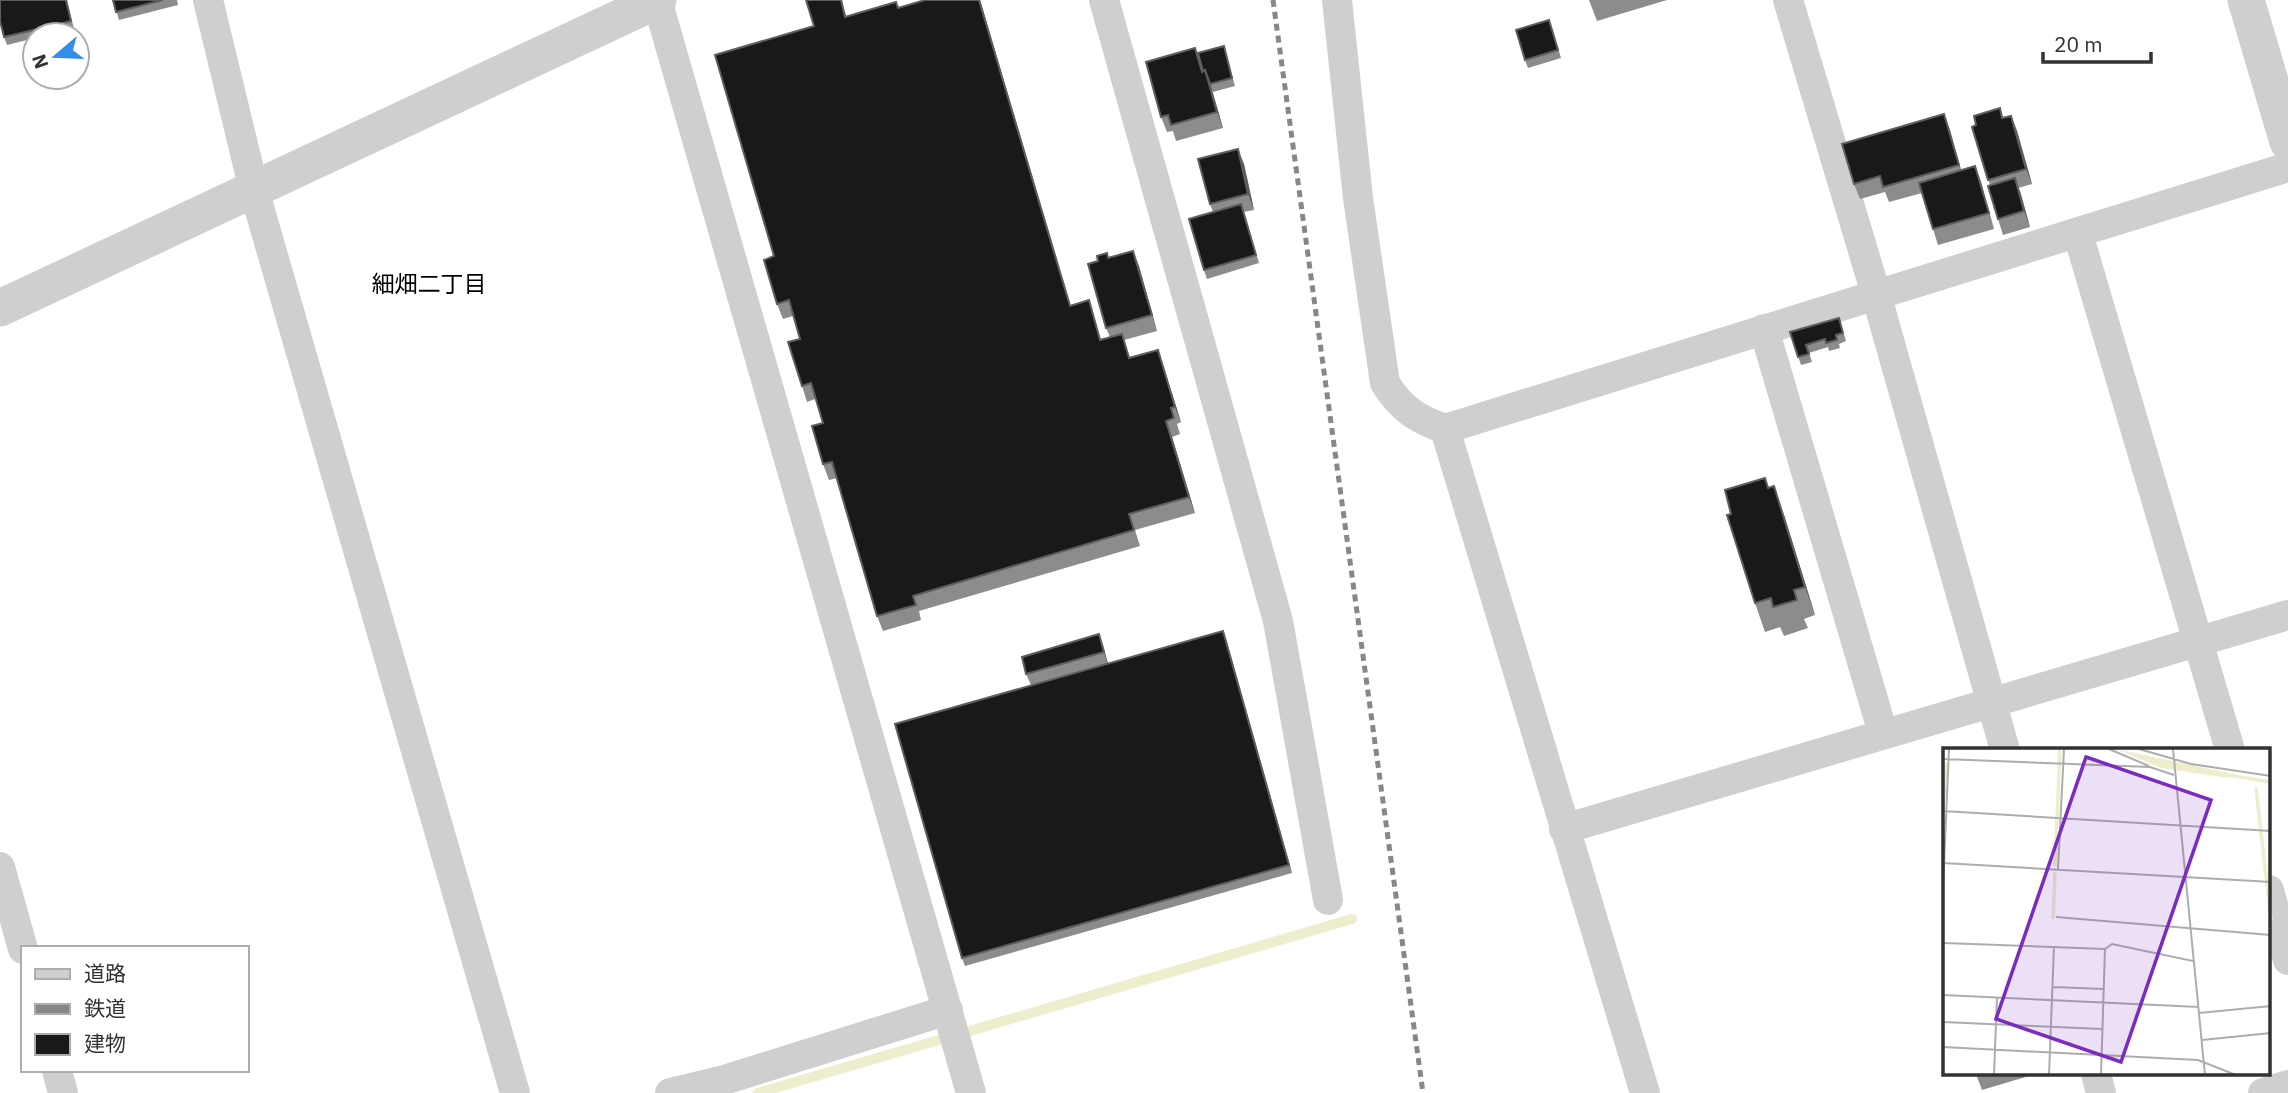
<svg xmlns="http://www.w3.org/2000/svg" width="2288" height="1093" font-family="'IBM Plex Sans','Noto Sans JP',sans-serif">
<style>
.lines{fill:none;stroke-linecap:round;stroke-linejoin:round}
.stream{stroke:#eeedcd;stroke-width:10}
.minor{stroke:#cfcfcf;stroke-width:30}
.tertiary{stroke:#cfcfcf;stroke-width:37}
.rail{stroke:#878787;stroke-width:5;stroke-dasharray:7 5;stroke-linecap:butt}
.wall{fill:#8c8c8c}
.shaded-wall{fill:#5e5e5e}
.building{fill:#191919;stroke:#5e5e5e;stroke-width:2}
.labels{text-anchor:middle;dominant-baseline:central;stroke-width:7;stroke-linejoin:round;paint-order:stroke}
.neighbourhood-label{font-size:23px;fill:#000;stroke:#fff}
.inset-river{fill:none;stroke:#eeedcd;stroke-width:3.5}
.inset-road{fill:none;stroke:#adadad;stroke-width:2}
.view{fill:#7b2cbf;fill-opacity:0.15;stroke:#7b2cbf;stroke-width:3.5}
.inset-edge{fill:none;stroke:#323232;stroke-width:3.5}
</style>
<rect width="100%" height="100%" fill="#fff"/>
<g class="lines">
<polyline class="stream" points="758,1093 1352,919"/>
<g class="minor">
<polyline points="208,0 254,190 515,1093"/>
<polyline points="657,0 971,1093"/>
<polyline points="1104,0 1278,621 1328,900"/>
<path d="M1337 0 1358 198 1385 383C1401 409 1417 419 1445 429L2288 167"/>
<polyline points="1788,0 1876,294 2005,750"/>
<polyline points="2078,234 2230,750"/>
<polyline points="1764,329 1883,733"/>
<polyline points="1445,429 1645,1093"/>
<polyline points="1564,829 2288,615"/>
<polyline points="0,867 23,949"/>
<polyline points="2269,890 2288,960"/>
<polyline points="57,1070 63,1093"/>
<polyline points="2096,1074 2101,1093"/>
<polyline points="670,1093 724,1080 948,1010"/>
<polyline points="2263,1093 2288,1085"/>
</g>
<g class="tertiary">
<polyline points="2246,0 2288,142"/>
<polyline points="0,308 658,0"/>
</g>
<polyline class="rail" points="1273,0 1423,1093"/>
</g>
<g class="wall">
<polygon points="0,0 67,0 74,29 49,35 35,35 35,38 7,45 4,37"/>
<polygon points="113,0 177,0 178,5 119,20"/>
<polygon points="806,0 842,0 846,16 896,2 898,8 925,0 980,0 1071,306 1089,300 1101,340 1110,337 1106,328 1108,258 1139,266 1157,331 1124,340 1130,358 1158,350 1181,422 1177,424 1180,434 1172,437 1195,513 1135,530 1140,546 919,611 921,620 883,631 877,616 837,478 829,480 823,464 823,423 815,399 807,402 802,386 800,339 793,316 783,319 777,304 814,26"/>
<polygon points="1589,0 1667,0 1597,21"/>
<polygon points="1552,28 1561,58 1528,68 1525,60"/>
<polygon points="1224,46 1235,86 1213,92 1211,88 1223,128 1176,141 1173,131 1167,132 1161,117"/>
<polygon points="2000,108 2003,118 2011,116 2017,131 2032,184 2018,188 2030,227 2003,235 1998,219 1990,185 1972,127 1976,125"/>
<polygon points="1944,114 1961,170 1975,166 1994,229 1938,245 1922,193 1889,202 1885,192 1860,199 1854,184"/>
<polygon points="1244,164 1254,210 1244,212 1259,263 1207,279 1204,270 1213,212 1210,204"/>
<polygon points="1839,318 1846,341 1839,344 1840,348 1829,351 1828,347 1809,353 1812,362 1801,365 1790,332"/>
<polygon points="1768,487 1784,515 1815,615 1804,619 1808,628 1784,636 1780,627 1765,632 1755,603 1731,514"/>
<polygon points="1226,639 1292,873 965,966 962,958 1031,685 1026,674 1104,649 1108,663"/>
<polygon points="1976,1074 2028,1074 2029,1076 1982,1090"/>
</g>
<g class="shaded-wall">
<polygon points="979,0 980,0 1075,322 1070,306"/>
<polygon points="1205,70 1211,86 1223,128 1217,112"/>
<polygon points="1944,114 1950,130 1964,181 1959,165"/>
<polygon points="2011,116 2017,131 2032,184 2026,169"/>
<polygon points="1238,149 1244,164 1254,210 1248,194"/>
<polygon points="1975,166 1981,182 1994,229 1989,213"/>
<polygon points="2015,178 2021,194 2030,227 2024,211"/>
<polygon points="1133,251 1139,266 1157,331 1152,315"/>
<polygon points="1158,350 1163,365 1181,422 1175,407"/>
<polygon points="1166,421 1172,437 1195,513 1189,497"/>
<polygon points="1774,486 1784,515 1815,615 1805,587"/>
<polygon points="1223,631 1226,639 1292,873 1289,865"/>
<polygon points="1099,634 1104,649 1109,668 1104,652"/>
</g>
<g class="building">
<polygon points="0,0 66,0 71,21 4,37 0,21"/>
<polygon points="113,0 163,0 116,12"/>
<polygon points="806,0 841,0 845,17 896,2 898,8 925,0 979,0 1070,306 1089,300 1100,340 1122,334 1129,358 1158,350 1175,407 1171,408 1174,418 1166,421 1189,497 1129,514 1134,530 913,596 916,605 877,616 832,462 823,464 812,426 823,423 811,383 802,386 788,342 800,339 789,300 777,304 764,260 774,256 715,55 814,26"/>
<polygon points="1549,20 1558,50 1525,60 1516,30"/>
<polygon points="1224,46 1232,78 1210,84 1205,70 1203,71 1198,53"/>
<polygon points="1195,48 1202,72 1205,70 1217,112 1171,125 1168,115 1161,117 1146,62"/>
<polygon points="2000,108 2002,118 2011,116 2026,169 1988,180 1972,127 1976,125 1974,116"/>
<polygon points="1944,114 1959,165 1883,187 1880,176 1854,184 1842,144"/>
<polygon points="1238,149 1248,194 1210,204 1198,159"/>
<polygon points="1975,166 1989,213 1933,229 1919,183"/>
<polygon points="2015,178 2024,211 1998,219 1988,186"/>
<polygon points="1241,204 1256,255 1204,270 1189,219"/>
<polygon points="1133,251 1152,315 1106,328 1088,264 1098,261 1097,256 1107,253 1108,258"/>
<polygon points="1839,318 1843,333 1836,335 1837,340 1826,343 1825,339 1806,345 1809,354 1798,357 1790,332"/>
<polygon points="1765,478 1768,488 1774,486 1805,587 1794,590 1797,600 1773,607 1771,598 1755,603 1727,515 1731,514 1725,490"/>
<polygon points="1223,631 1289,865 962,958 895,724"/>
<polygon points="1099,634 1104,652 1026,674 1022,657"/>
</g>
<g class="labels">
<g class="neighbourhood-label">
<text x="429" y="283">細畑二丁目</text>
</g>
</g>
<g transform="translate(1943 748)">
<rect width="327" height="327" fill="#fff"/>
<path d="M173 1 286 25V30L218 20Z" fill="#eeedcd"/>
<path class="inset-river" d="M278 26 328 34M313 40 328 172M0 61 3 14M112 118 117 1M110 171 112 124"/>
<path class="inset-road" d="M166 1 206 18M196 1 248 16 328 28M230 1 262 327M0 11 207 19 231 27M0 63 328 83M0 115 328 134M115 121 121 1M0 139 6 1M113 169 328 187M0 195 162 201 169 196 250 213M110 239 161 241M0 247 256 259M256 265 328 258M0 274 159 281M259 292 328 285M0 299 255 312 293 327M51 327 54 249M106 327 111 198M158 327 162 201"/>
<path class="view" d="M143 9 268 52 178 314 53 271Z"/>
<rect width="327" height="327" class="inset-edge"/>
</g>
<rect x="21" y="946" width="228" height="126" fill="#ffffff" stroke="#adadad" stroke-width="2"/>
<rect x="35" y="969" width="35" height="10" fill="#cfcfcf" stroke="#adadad" stroke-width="2"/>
<text x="84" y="981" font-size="21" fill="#323232">道路</text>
<rect x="35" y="1004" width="35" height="10" fill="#878787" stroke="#adadad" stroke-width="2"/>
<text x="84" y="1016" font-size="21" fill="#323232">鉄道</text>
<rect x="35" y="1034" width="35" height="21" fill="#191919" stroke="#adadad" stroke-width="2"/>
<text x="84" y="1051" font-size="21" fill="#323232">建物</text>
<g transform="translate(56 56) rotate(251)"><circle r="33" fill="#ffffff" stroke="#adadad" stroke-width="2"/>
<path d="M0-5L12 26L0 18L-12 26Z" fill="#338eea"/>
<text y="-10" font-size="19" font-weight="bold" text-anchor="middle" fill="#323232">N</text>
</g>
<path d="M2043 52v10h108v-10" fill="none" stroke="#323232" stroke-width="3.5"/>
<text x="2054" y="52" font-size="21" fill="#323232" stroke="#ffffff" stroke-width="5" paint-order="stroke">20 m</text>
</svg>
